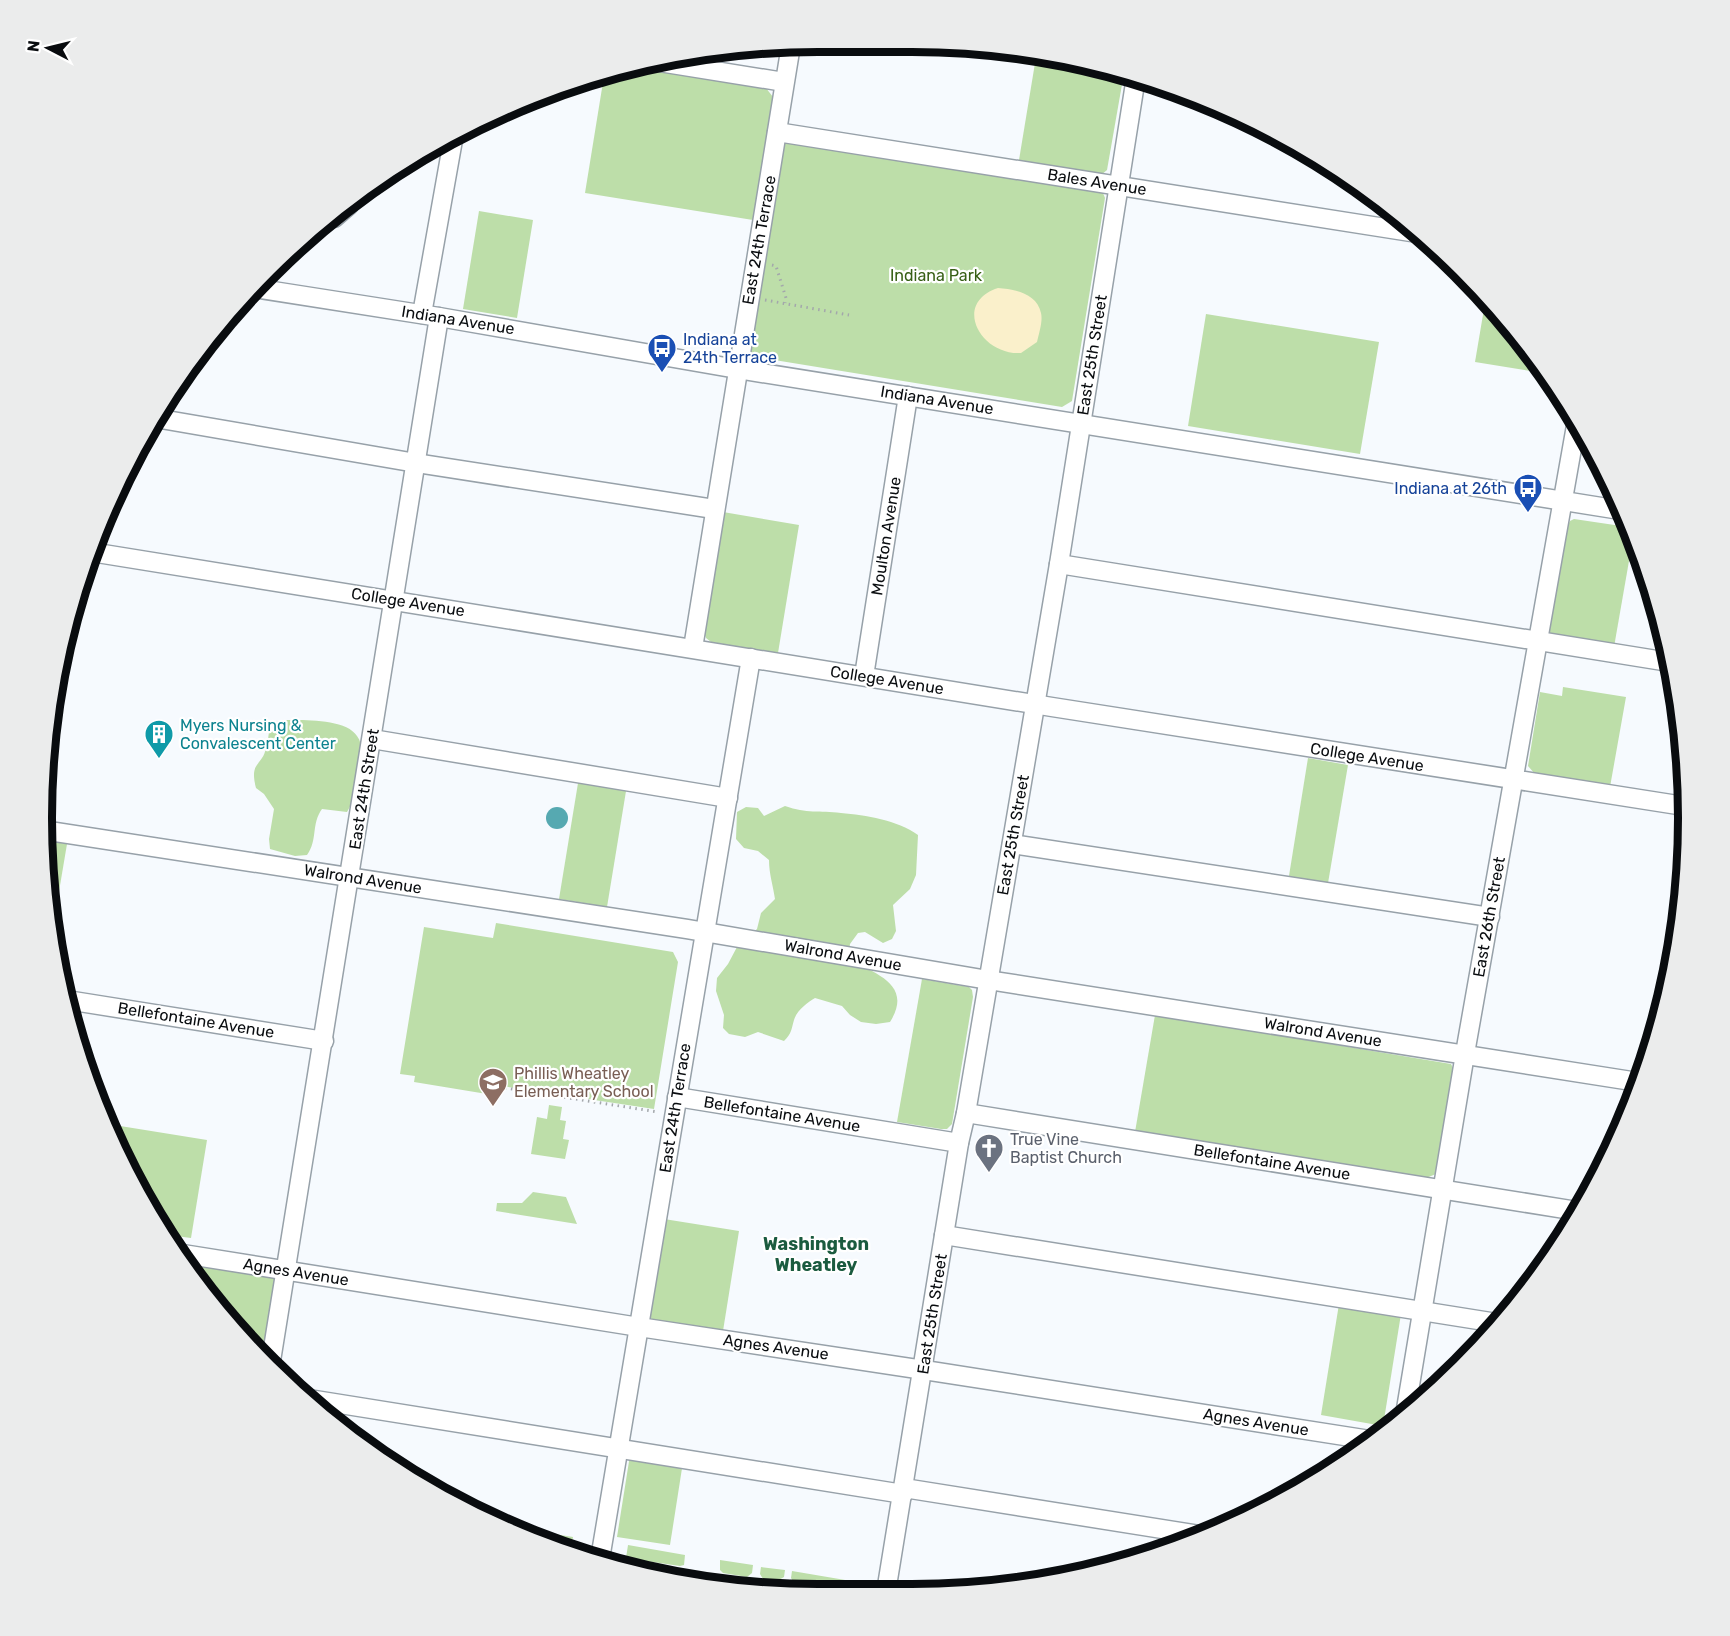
<svg xmlns="http://www.w3.org/2000/svg" width="1730" height="1636" font-family="Rubik,sans-serif">
<style>
.green{fill:#bddea9}
.sand{fill:#faf0cb}
.water{fill:#56a9b1}
.lines{fill:none;stroke-linecap:round;stroke-linejoin:round}
.minor-casing{stroke:#97a1a9;stroke-width:21}
.path{stroke:#a3a7ab;stroke-width:3;stroke-dasharray:1.5 4.5;stroke-linecap:butt}
.minor{stroke:#fff;stroke-width:18}
.labels{text-anchor:middle;dominant-baseline:central;stroke-width:4.5;stroke-linejoin:round;paint-order:stroke}
.street-label{font-size:16px;fill:#090c0f;stroke:#fff}
.park-label{font-size:16px;fill:#375f15;stroke:#fff}
.transit-label{font-size:16px;fill:#164399;stroke:#fff;text-anchor:start}
.culture-label{font-size:16px;fill:#0d838f;stroke:#fff;text-anchor:start}
.education-label{font-size:16px;fill:#785e54;stroke:#fff;text-anchor:start}
.worship-label{font-size:16px;fill:#5b616d;stroke:#fff;text-anchor:start}
.neighbourhood-label{font-size:18px;font-weight:bold;fill:#1b5b3f;stroke:#fff}
.rim{fill:none;stroke:#090c0f;stroke-width:8}
</style>
<rect width="100%" height="100%" fill="#f6fafe"/>
<g class="green">
<polygon points="1036,57 1124,73 1107,170 1101,175 1019,160"/>
<polygon points="634,67 766,88 773,97 753,220 585,193 604,76"/>
<polygon points="785,141 1099,190 1103,193 1105,198 1072,401 1062,407 756,357 750,354 783,146"/>
<polygon points="479,211 533,220 517,318 463,309"/>
<polygon points="1486,297 1496,307 1543,373 1475,362"/>
<polygon points="1206,314 1379,342 1360,454 1188,426"/>
<polygon points="723,512 799,525 778,653 711,642 706,638 704,633"/>
<polygon points="1574,519 1628,527 1633,538 1614,647 1548,634 1567,527 1570,521"/>
<polygon points="1563,687 1626,697 1610,787 1535,774 1528,766 1540,692 1562,696"/>
<path d="M282 720C300 720 346 718 357 736 364 745 361 758 360 768 357 787 357 795 347 812L322 809C311 824 318 840 307 855L295 856 270 849 269 839 274 809 264 794 256 788C249 761 262 767 266 748 268 741 269 732 270 724Z"/>
<polygon points="1308,758 1348,765 1327,889 1288,882"/>
<polygon points="579,777 627,785 607,907 559,899"/>
<path d="M785 806C807 814 819 810 841 813 866 815 897 820 918 835L916 875 910 889 893 905 896 931 892 939 883 943 865 932 858 933 850 944 848 959C874 973 914 984 890 1022L876 1024 861 1022 850 1015 842 1006 815 998C807 1003 797 1010 794 1020 791 1030 792 1033 784 1041L758 1032 745 1037 729 1034 723 1028 724 1015 716 991 717 978 728 964 737 947 757 929 761 913 775 899C773 885 769 874 769 860L758 851 744 848 736 839 737 812 746 807 758 808 764 816Z"/>
<polygon points="49,841 67,844 52,933 49,919"/>
<polygon points="496,923 673,952 678,962 654,1109 495,1085 493,1095 414,1082 415,1076 400,1074 424,927 493,938"/>
<polygon points="922,979 969,987 972,990 973,997 952,1124 947,1129 941,1129 897,1122"/>
<polygon points="1155,1015 1451,1064 1453,1068 1453,1072 1436,1174 1426,1178 1135,1132"/>
<polygon points="549,1105 562,1107 560,1120 566,1121 563,1139 569,1140 565,1159 531,1154 537,1117 547,1119"/>
<polygon points="114,1125 207,1140 191,1238 168,1235 146,1206 113,1133"/>
<polygon points="533,1192 566,1197 577,1224 496,1211 497,1203 522,1203"/>
<polygon points="664,1219 739,1231 723,1331 654,1320 650,1318 649,1313"/>
<polygon points="190,1264 271,1276 275,1279 264,1360"/>
<polygon points="1339,1304 1401,1314 1383,1426 1321,1415"/>
<polygon points="630,1455 683,1462 670,1545 617,1537"/>
<polygon points="504,1526 573,1537 571,1548 521,1535"/>
<polygon points="628,1545 685,1555 684,1565 680,1566 626,1558"/>
<polygon points="720,1560 753,1565 752,1573 747,1577 723,1573 720,1570"/>
<polygon points="761,1567 785,1570 784,1577 777,1581 763,1579 760,1574"/>
<polygon points="792,1571 857,1582 855,1593 795,1584 791,1578"/>
</g>
<path class="sand" d="M998 288C1014 289 1037 293 1041 313 1043 321 1039 333 1037 342L1021 353C980 355 952 303 998 288Z"/>
<circle class="water" cx="557" cy="818" r="11"/>
<g class="lines">
<g class="minor-casing">
<g id="minor">
<polyline points="653,61 784,82"/>
<polyline points="777,132 1417,233"/>
<polyline points="328,219 334,218 349,205 349,201"/>
<polyline points="254,288 439,317 737,369 1620,510"/>
<polyline points="422,314 453,140"/>
<polyline points="155,418 416,463 714,509"/>
<polyline points="91,552 1052,707 1684,806"/>
<polyline points="1059,564 1669,662"/>
<polyline points="693,648 791,45"/>
<polyline points="864,676 908,396"/>
<polyline points="372,739 728,798"/>
<polyline points="49,831 687,929 988,980 1638,1082"/>
<polyline points="1012,844 1490,917"/>
<polyline points="67,1000 324,1041"/>
<polyline points="677,1097 959,1143"/>
<polyline points="966,1113 1577,1211"/>
<polyline points="944,1235 1497,1323"/>
<polyline points="183,1254 639,1327 937,1372 1370,1440"/>
<polyline points="270,1367 439,317"/>
<polyline points="309,1399 903,1494"/>
<polyline points="1405,1415 1467,1042 1577,420"/>
<polyline points="904,1488 1200,1535"/>
<polyline points="600,1559 751,658"/>
<polyline points="666,1579 668,1579"/>
<polyline points="886,1592 959,1143 966,1113 1059,564 1136,77"/>
</g>
</g>
<g class="path">
<polyline points="772,265 776,266 786,298 785,303"/>
<polyline points="765,300 849,315"/>
<polyline points="499,1087 658,1112"/>
</g>
<use href="#minor" class="minor"/>
</g>
<defs>
<g id="bus-pin" transform="scale(1.5)"><path d="M0 17L-7.5 6A9.5 9.5 0 1 1 7.5 6Z" fill="#1a4fb4" stroke="#fff"/><path d="M-5-6H5V4H4V6H2V4H-2V6H-4V4H-5ZM-3.5-4V0h7V-4ZM-3.5 1.2v1.5H-2V1.2ZM2 1.2v1.5H3.5V1.2Z" fill="#fff"/></g>
<g id="building-pin" transform="scale(1.5)"><path d="M0 17L-7.5 6A9.5 9.5 0 1 1 7.5 6Z" fill="#0f9aa8" stroke="#fff"/><path d="M-4-6H4V6H1V3H-1V6H-4ZM-2.5-4.3h1.7v1.8h-1.7ZM.8-4.3h1.7v1.8H.8ZM-2.5-1h1.7V.8h-1.7ZM.8-1h1.7V.8H.8Z" fill="#fff"/></g>
<g id="school-pin" transform="scale(1.5)"><path d="M0 17L-7.5 6A9.5 9.5 0 1 1 7.5 6Z" fill="#8d6e63" stroke="#fff"/><path d="M0-5L7-2L0 1L-7-2ZM-4 1L0 2.5L4 1V4Q0 6-4 4Z" fill="#fff"/></g>
<g id="church-pin" transform="scale(1.5)"><path d="M0 17L-7.5 6A9.5 9.5 0 1 1 7.5 6Z" fill="#6b7280" stroke="#fff"/><path d="M-1.2-6h2.4v3.5h3.3v2.4h-3.3V6h-2.4V-.1h-3.3v-2.4h3.3Z" fill="#fff"/></g>
</defs>
<g fill-rule="evenodd">
<use href="#bus-pin" x="662" y="348"/>
<use href="#bus-pin" x="1528" y="488"/>
<use href="#building-pin" x="159" y="734"/>
<use href="#school-pin" x="493" y="1082"/>
<use href="#church-pin" x="989" y="1148"/>
</g>
<g class="labels">
<g class="street-label">
<text transform="translate(1097 182) rotate(9)">Bales Avenue</text>
<text transform="translate(759 240) rotate(-80)">East 24th Terrace</text>
<text transform="translate(458 320) rotate(9)">Indiana Avenue</text>
<text transform="translate(1092 355) rotate(-81)">East 25th Street</text>
<text transform="translate(937 400) rotate(9)">Indiana Avenue</text>
<text transform="translate(886 536) rotate(-81)">Moulton Avenue</text>
<text transform="translate(408 602) rotate(9)">College Avenue</text>
<text transform="translate(887 680) rotate(9)">College Avenue</text>
<text transform="translate(1367 757) rotate(9)">College Avenue</text>
<text transform="translate(364 789) rotate(-81)">East 24th Street</text>
<text transform="translate(1013 835) rotate(-80)">East 25th Street</text>
<text transform="translate(363 879) rotate(9)">Walrond Avenue</text>
<text transform="translate(1489 917) rotate(-80)">East 26th Street</text>
<text transform="translate(843 955) rotate(10)">Walrond Avenue</text>
<text transform="translate(196 1020) rotate(9)">Bellefontaine Avenue</text>
<text transform="translate(1323 1032) rotate(9)">Walrond Avenue</text>
<text transform="translate(675 1108) rotate(-81)">East 24th Terrace</text>
<text transform="translate(782 1114) rotate(9)">Bellefontaine Avenue</text>
<text transform="translate(1272 1162) rotate(9)">Bellefontaine Avenue</text>
<text transform="translate(296 1272) rotate(9)">Agnes Avenue</text>
<text transform="translate(932 1314) rotate(-81)">East 25th Street</text>
<text transform="translate(776 1347) rotate(8)">Agnes Avenue</text>
<text transform="translate(1256 1422) rotate(9)">Agnes Avenue</text>
</g>
<g class="park-label">
<text x="936" y="275">Indiana Park</text>
</g>
<g class="transit-label">
<text x="683" y="339">Indiana at<tspan x="683" dy="18">24th Terrace</tspan></text>
<text x="1507" y="488" text-anchor="end">Indiana at 26th</text>
</g>
<g class="culture-label">
<text x="180" y="725">Myers Nursing &amp;<tspan x="180" dy="18">Convalescent Center</tspan></text>
</g>
<g class="education-label">
<text x="514" y="1073">Phillis Wheatley<tspan x="514" dy="18">Elementary School</tspan></text>
</g>
<g class="worship-label">
<text x="1010" y="1139">True Vine<tspan x="1010" dy="18">Baptist Church</tspan></text>
</g>
<g class="neighbourhood-label">
<text x="816" y="1244">Washington<tspan x="816" dy="21">Wheatley</tspan></text>
</g>
</g>
<path d="M0 0H1730V1636H0ZM818 52H912A766 766 0 0 1 1678 818V818A766 766 0 0 1 912 1584H818A766 766 0 0 1 52 818V818A766 766 0 0 1 818 52Z" fill="#ebecec" fill-rule="evenodd"/>
<path class="rim" d="M818 52H912A766 766 0 0 1 1678 818V818A766 766 0 0 1 912 1584H818A766 766 0 0 1 52 818V818A766 766 0 0 1 818 52Z"/>
<g transform="translate(48 48) rotate(277)" stroke="#ffffff" stroke-width="4.5" paint-order="stroke">
<path d="M0-4.5L10 22L0 15L-10 22Z" fill="#090c0f"/>
<text y="-9" font-size="16" font-weight="bold" text-anchor="middle" fill="#090c0f">N</text>
</g>
</svg>
